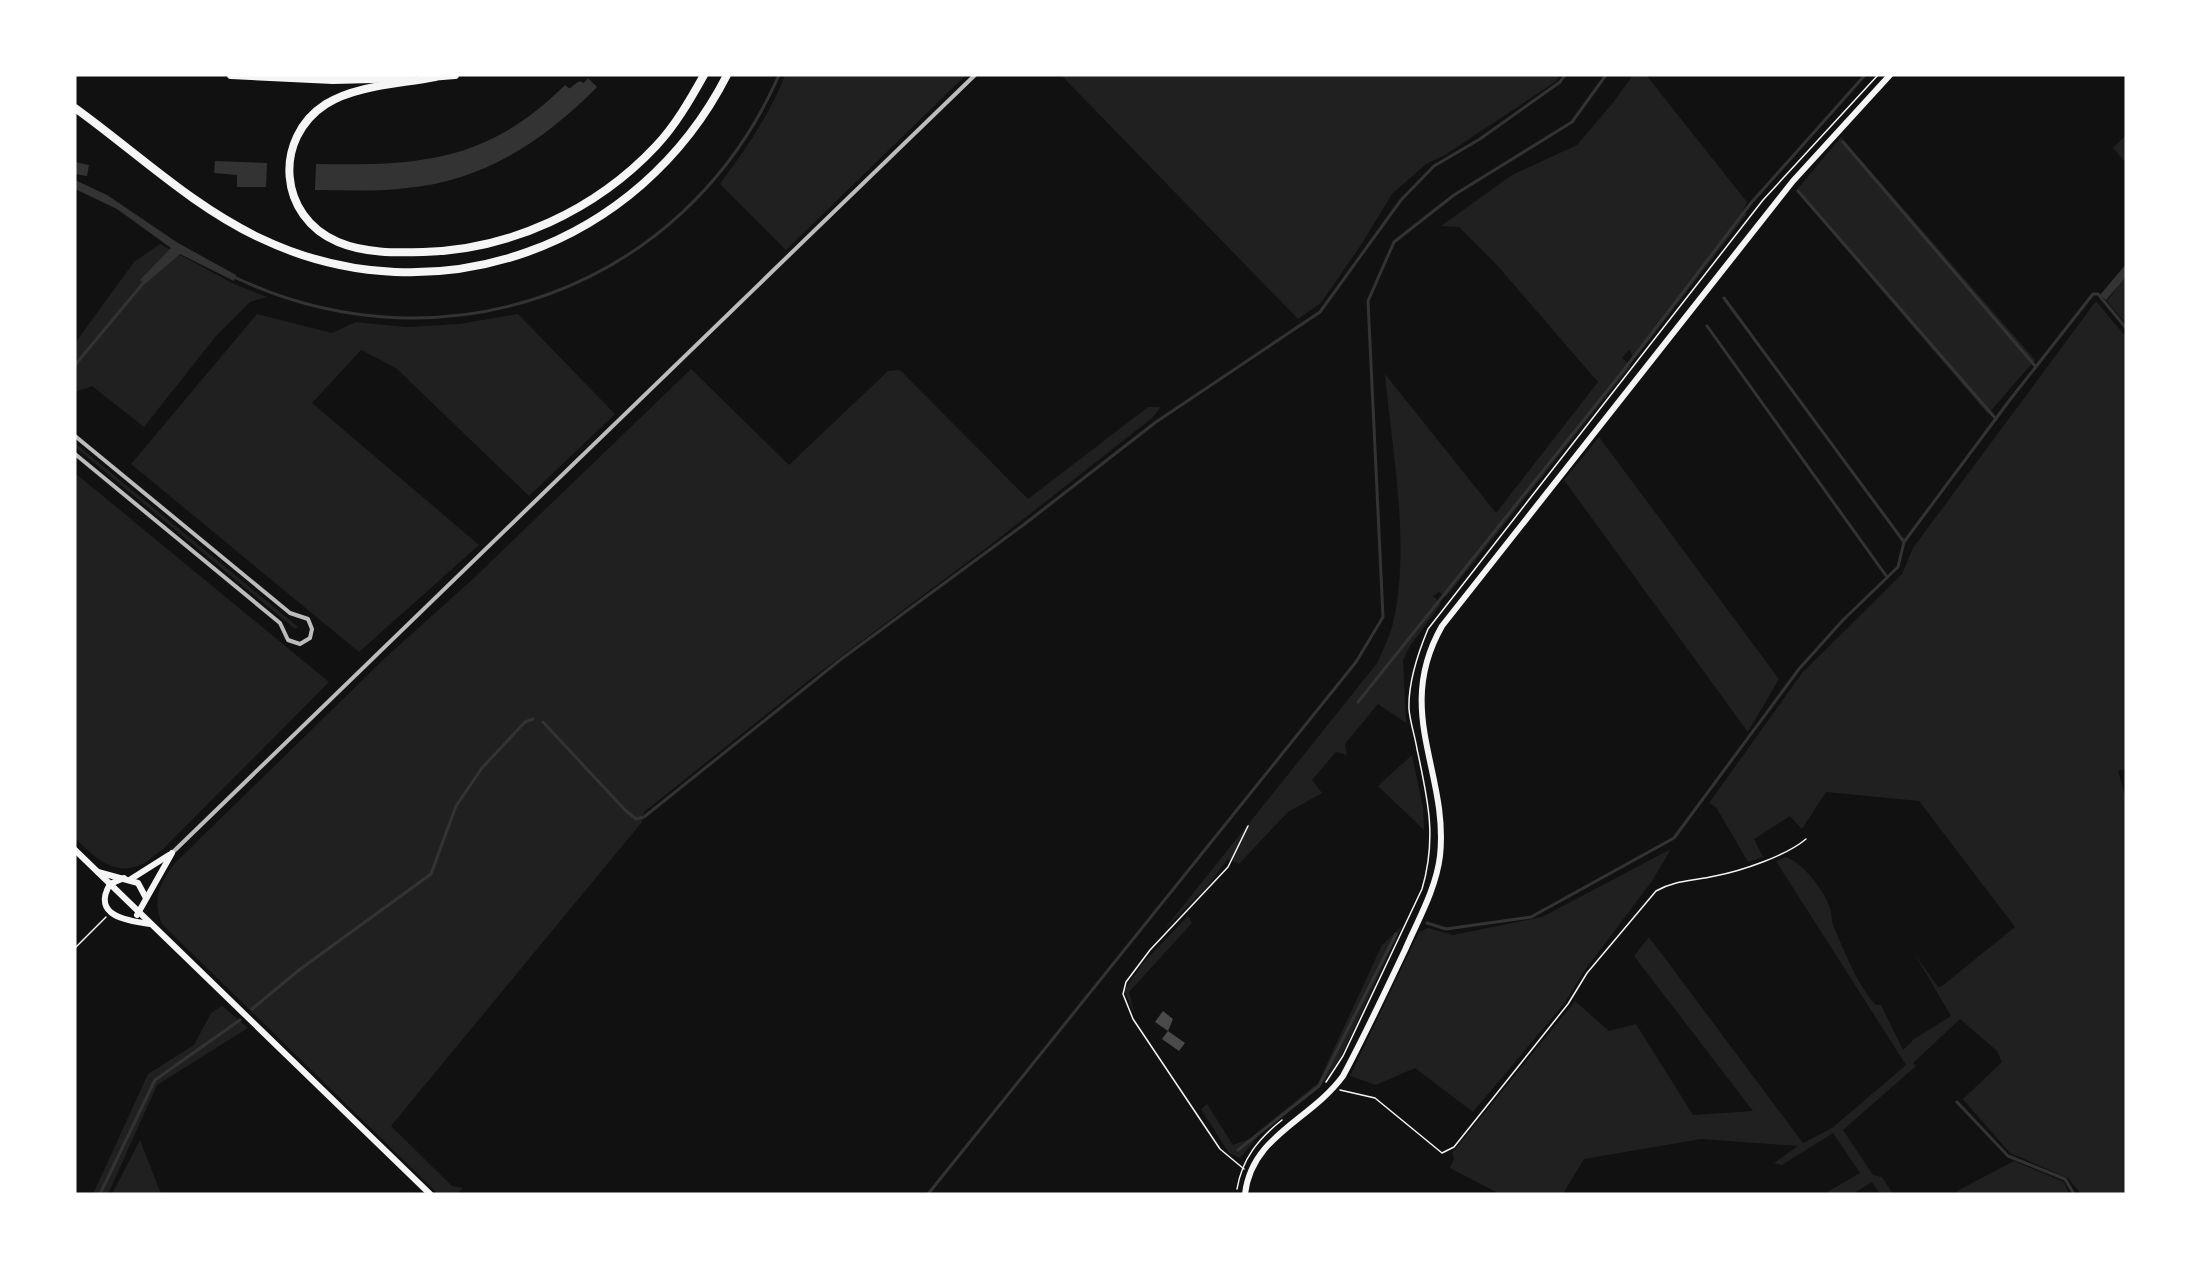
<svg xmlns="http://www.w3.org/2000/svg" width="2201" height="1269" font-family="Lora,serif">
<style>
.green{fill:#202020}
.water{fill:#333}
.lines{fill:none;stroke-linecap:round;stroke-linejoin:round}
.stream{stroke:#333;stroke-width:3}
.canal{stroke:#333;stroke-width:9}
.building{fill:#4a4a4a}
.path{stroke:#f5f5f5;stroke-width:1.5}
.minor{stroke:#bcbcbc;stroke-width:4}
.secondary{stroke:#f5f5f5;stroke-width:6}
.motorway{stroke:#f5f5f5;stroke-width:8}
</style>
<rect width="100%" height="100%" fill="#111"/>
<g class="green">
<path d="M785 75H966L786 250 720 184C745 150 770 115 785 75Z"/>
<polygon points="1061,75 1560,75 1555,82 1445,155 1426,164 1392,194 1361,245 1321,303 1298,319"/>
<path d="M1633 75H1646L1747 202 1742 212 1747 214 1635 359 1629 350 1622 358 1631 366 1446 597 1439 592 1433 596 1441 604 1410 646 1403 660 1406 723 1378 704 1345 744 1347 755 1336 752 1312 780 1322 793 1288 812 1239 864 1228 859 1207 887 1162 932 1378 662C1383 649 1390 636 1393 623 1411 546 1392 452 1385 374L1496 513 1598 382 1496 264 1459 227 1441 226 1512 175 1577 145 1612 104Z"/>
<polygon points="2126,135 2126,163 2113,148"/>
<polygon points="1841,137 2035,360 1988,414 1796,191"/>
<polygon points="160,244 234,284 267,297 250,302 216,336 144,427 92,386 75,392 75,343 134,262"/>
<polygon points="2126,276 2126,324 2107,301"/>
<path d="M2096 301 2126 337V769L2118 771 2126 799V1194H2081L2068 1178 2010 1153 1963 1099 2002 1062 1997 1051 1960 1019 1913 1063 1916 1066 1843 1130 1873 1175 1882 1177 1893 1194H1880L1872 1182 1853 1194H1824L1860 1173 1833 1133 1782 1165 1774 1163 1798 1146 1701 1139 1584 1159 1563 1194H1500L1450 1168 1454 1158 1452 1153 1575 1001 1609 1031 1636 1024 1693 1115 1753 1111 1634 956 1649 937 1803 1143 1832 1128 1906 1065 1776 861 1786 857C1802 862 1825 891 1830 908 1832 914 1831 921 1834 927 1843 949 1859 988 1876 1005H1881L1903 1050 1914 1039 1951 1016 1914 953 1938 987 1942 986 2015 927 1919 801 1826 792 1802 829 1790 816 1754 839 1763 857 1748 862 1716 807 1709 803 1802 673 1902 574 1913 548Z"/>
<polygon points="257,314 332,333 356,322 406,327 459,324 518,314 615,414 529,496 396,368 361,350 312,403 479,545 359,652 131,464"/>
<path d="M691 369 789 465 888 371 900 370 1028 499 1148 407H1161L1152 418 993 543 808 681 644 812 642 822 391 1126 452 1186 463 1188 457 1194H438L162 924C152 899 159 885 174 864L385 658 474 578Z"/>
<polygon points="1599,437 1779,679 1748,732 1564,480"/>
<polygon points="75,443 298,627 295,629 75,447"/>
<path d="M75 473 329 682 163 849C156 854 148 862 140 865 113 877 92 855 75 838Z"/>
<polygon points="1412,755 1423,808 1424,830 1378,786"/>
<polygon points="1671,849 1652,881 1585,970 1563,1005 1473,1112 1415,1068 1376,1085 1350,1076 1419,932 1428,928 1453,935 1542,917"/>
<polygon points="1188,916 1192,923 1129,992 1135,1015 1124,990 1143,963"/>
<polygon points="1402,926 1340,1058 1324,1081 1259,1135 1240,1158 1229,1153 1201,1109 1207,1104 1233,1145 1249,1139 1318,1083 1382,945"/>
<polygon points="222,1006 248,1028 157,1085 108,1194 93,1194 148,1074 194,1045 211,1013"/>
<polygon points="140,1140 161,1194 112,1194"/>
<polygon points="2014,1161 2064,1182 2069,1194 1958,1194 1957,1191"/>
</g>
<g class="water">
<path d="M588 78 597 87C545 140 484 181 407 188 377 192 346 190 315 190L316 164C419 166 488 162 565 85L575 93Z"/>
<polygon points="215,161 267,163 266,187 237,187 237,175 214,173"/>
<polygon points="75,162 89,165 87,176 75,174"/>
<polygon points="75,180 107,195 178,243 236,275 234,281 180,254 145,284 140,280 171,248 117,209 75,189"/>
<polygon points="2126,264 2126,277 2106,300 2100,295"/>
</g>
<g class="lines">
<g class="stream">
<polyline points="1843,142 2036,367"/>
<polyline points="1798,191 1996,419"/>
<path d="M232 276C442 377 685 290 779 75"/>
<polyline points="1724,298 1904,542"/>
<polyline points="1707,326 1887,577"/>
<polyline points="75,365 145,281"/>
<polyline points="1358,702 1623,371 1751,203 1865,75"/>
<polyline points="543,722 625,810 636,819 644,817 840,660 1022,526 1156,422 1320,312 1401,200 1434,166 1480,139 1560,82 1565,75"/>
<polyline points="1427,923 1446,929 1531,917 1674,838 1799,669 1843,620 1898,567 1904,542 2009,401 2093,294 2098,294 2126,328"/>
<polyline points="252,1009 299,970 431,874 456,806 482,768 525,722 533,719"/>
<polyline points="1957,1102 2008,1156 2065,1179 2074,1194"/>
<polyline points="1238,1150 1319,1086 1396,934"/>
<polyline points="100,1194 155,1080 240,1020"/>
<polyline points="928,1194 1356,662 1383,617 1368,301 1394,242 1454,195 1572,122 1606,75"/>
</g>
<polyline class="canal" points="563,99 580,86"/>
</g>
<polygon class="building" points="1163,1011 1173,1019 1168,1031 1185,1043 1179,1051 1162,1039 1168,1031 1155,1022"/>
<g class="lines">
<g class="path">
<polyline points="75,948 106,917"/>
<path d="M1326 1082 1343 1056 1422 889C1437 838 1428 800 1417 749 1415 736 1410 722 1409 709 1408 682 1418 653 1428 629L1763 200 1878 75"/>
<path d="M1340 1090 1375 1098 1442 1153 1454 1147 1568 1004 1587 973 1656 891C1675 880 1694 881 1715 876 1741 871 1786 856 1806 839"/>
<polyline points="1244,1169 1220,1149 1133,1019 1123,994 1126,982 1150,950 1228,867 1248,826"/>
<path d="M1237 1189C1242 1159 1258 1139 1282 1120"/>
</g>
<g class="minor">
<polyline points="75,436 290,613 308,619 312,629 310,638 300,644 288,640 280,623 75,454"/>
<polyline points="172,853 975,75"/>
</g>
<g class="secondary">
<polyline points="75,850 430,1194"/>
<polyline points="98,872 138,883 146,898"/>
<path d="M124 878 110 884C91 916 128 921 150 924"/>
<polyline points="131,879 169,855"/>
<polyline points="137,915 172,853"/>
<path d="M1245 1194C1252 1135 1310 1121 1343 1076 1365 1035 1385 992 1405 950 1418 920 1436 889 1440 856 1449 772 1393 712 1442 626L1793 181 1890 75"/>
</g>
<g class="motorway">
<polyline points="231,75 333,80 412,78"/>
<polyline points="430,77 455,75"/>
<path d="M435 77C401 84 356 85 326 104 273 138 278 217 338 242 364 253 395 253 423 252 510 250 596 210 656 146 675 126 690 100 704 75"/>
<path d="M75 108C136 152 192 206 260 238 436 322 640 246 727 75"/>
</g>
</g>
<rect width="2201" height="1269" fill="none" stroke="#ffffff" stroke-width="153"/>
</svg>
